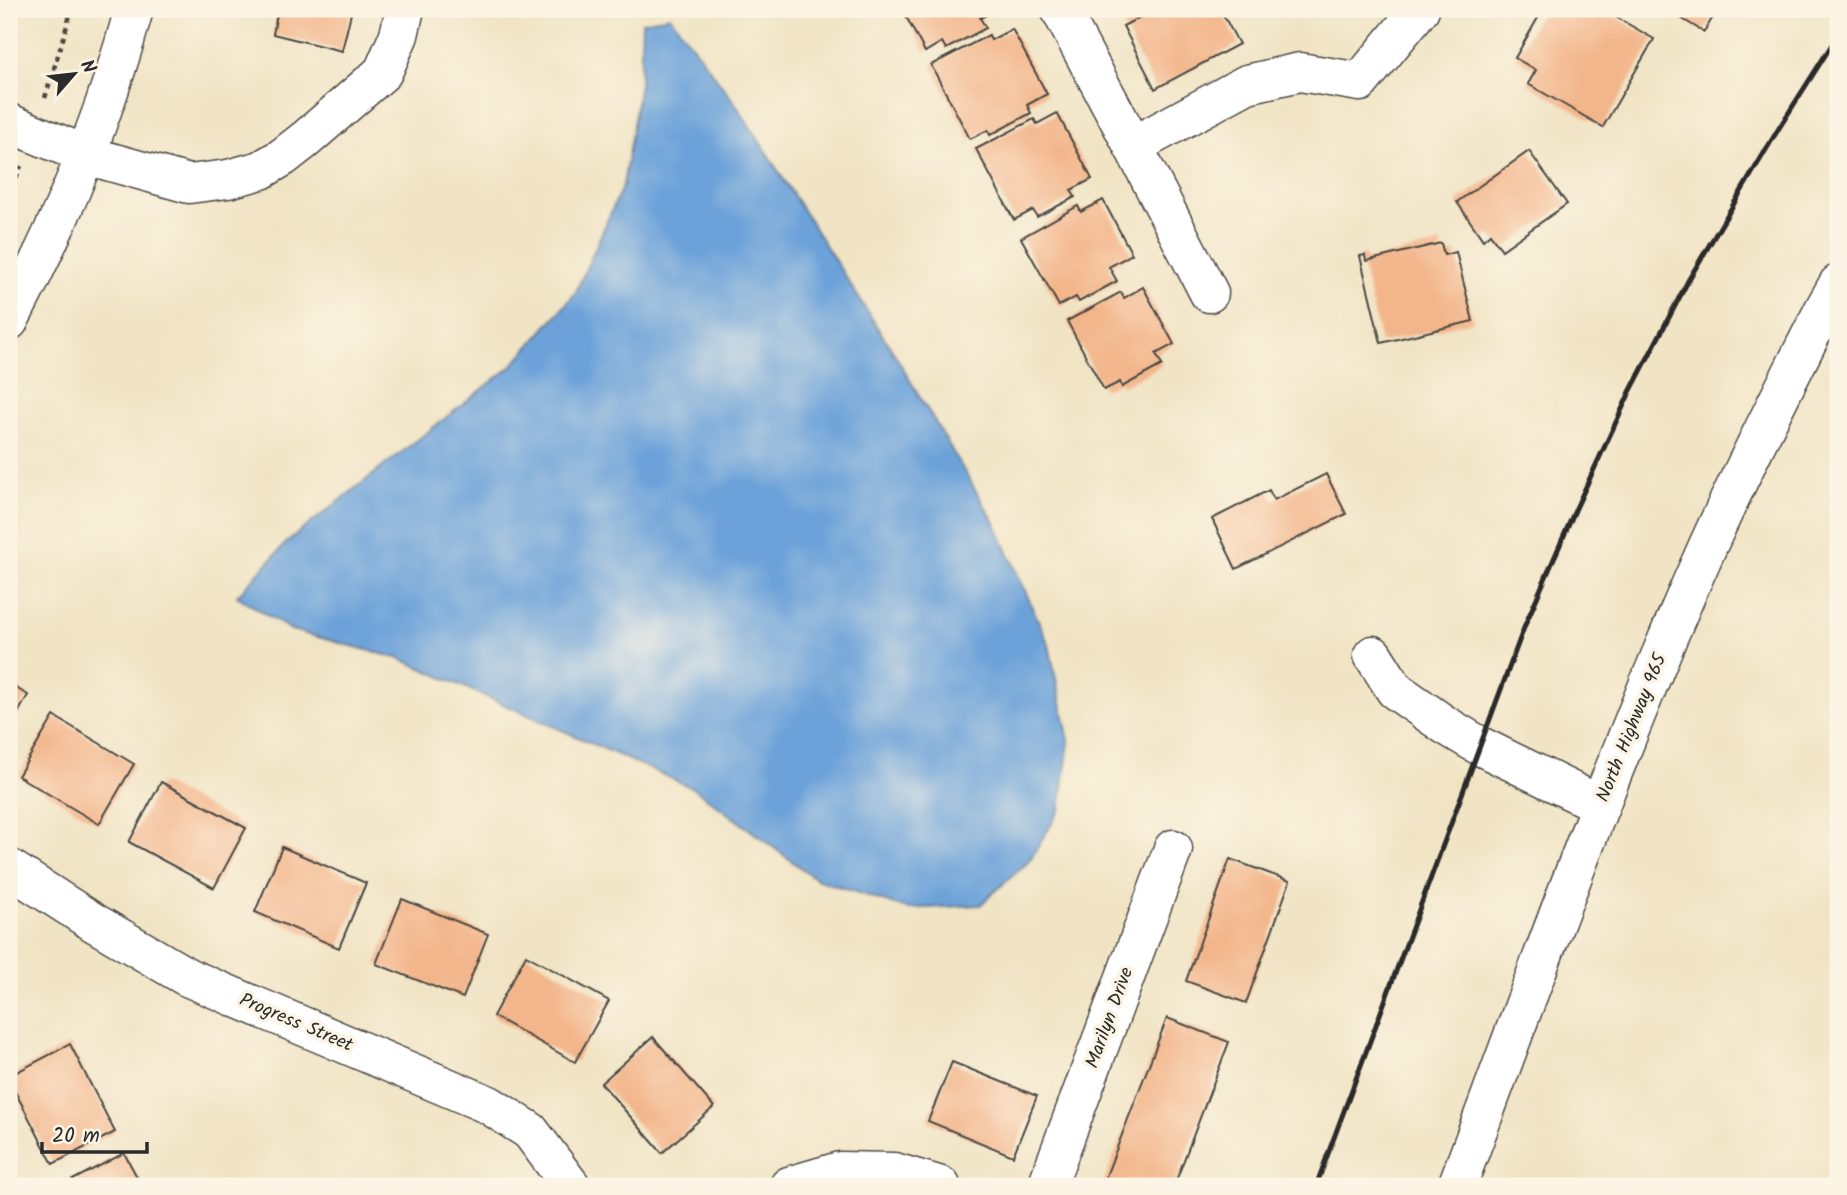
<svg xmlns="http://www.w3.org/2000/svg" width="1847" height="1195" font-family="Kalam,sans-serif">
<style>
.water{fill:#6ca2d9;stroke:#4c6682;stroke-width:2}
.building{fill:#f3b58a}
.lines{fill:none;stroke-linecap:round;stroke-linejoin:round}
.minor-casing{stroke:#494742;stroke-width:41}
.path{stroke:#494742;stroke-width:4.5;stroke-dasharray:5 5;stroke-linecap:butt}
.minor{stroke:#fff;stroke-width:38}
.rail{stroke:#2b2b2b;stroke-width:5}
.labels{text-anchor:middle;dominant-baseline:central;stroke-width:7;stroke-linejoin:round;paint-order:stroke}
.street-label{font-size:19px;fill:#2b2b2b;stroke:#fcf5e5}
</style>
<rect width="100%" height="100%" fill="#fcf5e5"/>
<filter id="ink" filterUnits="userSpaceOnUse"><feTurbulence type="fractalNoise" baseFrequency=".0143" numOctaves="2"/><feDisplacementMap in="SourceGraphic" scale="14" xChannelSelector="R" yChannelSelector="G"/><feConvolveMatrix kernelMatrix="1 2 1 2 8 2 1 2 1" color-interpolation-filters="sRGB"/></filter>
<filter id="wash" filterUnits="userSpaceOnUse"><feTurbulence type="fractalNoise" baseFrequency=".00686" numOctaves="4" result="noise"/><feDisplacementMap in="SourceGraphic" scale="28" xChannelSelector="R" yChannelSelector="G"/><feGaussianBlur stdDeviation="1.57" result="paint"/><feColorMatrix in="noise" values="0 0 0 0 0 0 0 0 0 0 0 0 0 0 0 0 0 1.4 0 .05"/><feComposite in="paint" operator="in"/></filter>
<g filter="url(#wash)">
<rect width="100%" height="100%" fill="#f1e4c5"/>
<polygon class="water" points="670,16 735,103 895,355 995,523 1049,645 1069,741 1060,810 1029,861 980,905 907,909 816,879 695,789 401,659 291,630 237,596 288,541 512,366 575,294 623,185 640,83 642,22"/>
<g id="blocks">
<g class="building">
<polygon points="278,9 352,9 342,51 273,34"/>
<polygon points="902,9 998,9 980,18 986,28 946,49 942,42 925,52"/>
<polygon points="1156,9 1220,9 1239,44 1155,89 1123,26"/>
<polygon points="1543,9 1602,9 1654,39 1603,127 1528,84 1536,70 1515,58"/>
<polygon points="1666,9 1718,9 1704,32"/>
<polygon points="1012,29 1047,94 1027,105 1031,113 990,135 988,130 970,139 931,65 989,35 991,40"/>
<polygon points="1057,113 1092,179 1071,190 1075,197 1037,217 1033,210 1014,220 976,149 1034,119 1037,124"/>
<polygon points="1529,151 1567,204 1502,250 1490,234 1483,240 1457,202"/>
<polygon points="1103,200 1132,254 1109,267 1117,281 1079,302 1076,297 1059,306 1021,238 1078,206 1081,212"/>
<polygon points="1441,243 1444,255 1456,252 1473,321 1381,343 1360,256 1365,255 1366,261"/>
<polygon points="1143,287 1174,344 1156,354 1162,365 1122,387 1120,382 1104,390 1067,321 1121,292 1124,298"/>
<polygon points="1326,474 1346,514 1236,569 1212,519 1269,490 1274,500"/>
<polygon points="9,684 28,695 9,729"/>
<polygon points="54,716 134,764 99,824 18,776"/>
<polygon points="161,782 246,828 214,888 129,842"/>
<polygon points="282,847 366,883 339,948 255,912"/>
<polygon points="1230,859 1290,881 1246,1003 1186,981"/>
<polygon points="402,899 488,934 463,998 376,964"/>
<polygon points="526,955 609,1001 575,1062 493,1016"/>
<polygon points="1167,1018 1229,1042 1174,1186 1110,1186 1103,1184"/>
<polygon points="653,1037 714,1107 662,1153 601,1083"/>
<polygon points="70,1044 115,1132 53,1164 9,1080 9,1076"/>
<polygon points="952,1062 1037,1096 1013,1156 928,1121"/>
<polygon points="124,1153 142,1186 66,1186 65,1184"/>
</g>
</g>
</g>
<g filter="url(#ink)">
<use href="#blocks" fill-opacity="0" stroke="#494742" stroke-width="2"/>
<g class="lines">
<g class="minor-casing">
<g id="minor">
<polyline points="1060,9 1133,146 1247,84 1300,72 1360,82 1420,9"/>
<polyline points="9,123 86,155 189,184 228,179 261,170 283,157 306,139 383,72 399,35 405,9"/>
<polyline points="1133,146 1209,293"/>
<path d="M9 321C61 222 105 117 134 9"/>
<polyline points="1373,655 1395,690 1445,725 1480,746 1600,805"/>
<polyline points="9,868 93,922 187,977 489,1105 530,1131 571,1186"/>
<polyline points="789,1186 840,1171 894,1172 941,1186"/>
<polyline points="1047,1186 1173,849"/>
<path d="M1457 1186C1537 973 1613 758 1706 550 1743 468 1784 388 1825 307L1838 284"/>
</g>
</g>
<g class="path">
<polyline points="45,98 72,9"/>
<polyline points="9,197 21,166"/>
</g>
<use href="#minor" class="minor"/>
<polyline class="rail" points="1316,1186 1525,625 1576,508 1630,392 1689,279 1779,128 1838,35"/>
</g>
</g>
<g class="labels">
<g class="street-label">
<text transform="translate(1632 728) rotate(-68)">North Highway 965</text>
<text transform="translate(1110 1018) rotate(-70)">Marilyn Drive</text>
<text transform="translate(296 1023) rotate(23)">Progress Street</text>
</g>
</g>
<rect width="1847" height="1195" fill="none" stroke="#fcf5e5" stroke-width="35"/>
<g transform="translate(74 74) rotate(62)" stroke="#fcf5e5" stroke-width="5" paint-order="stroke">
<path d="M0-5L12 26L0 18L-12 26Z" fill="#2b2b2b"/>
<text y="-10" font-size="19" font-weight="bold" text-anchor="middle" fill="#2b2b2b">N</text>
</g>
<path d="M42 1142v10h105v-10" fill="none" stroke="#2b2b2b" stroke-width="3.5"/>
<text x="52" y="1142" font-size="21" fill="#2b2b2b" stroke="#fcf5e5" stroke-width="5" paint-order="stroke">20 m</text>
</svg>
